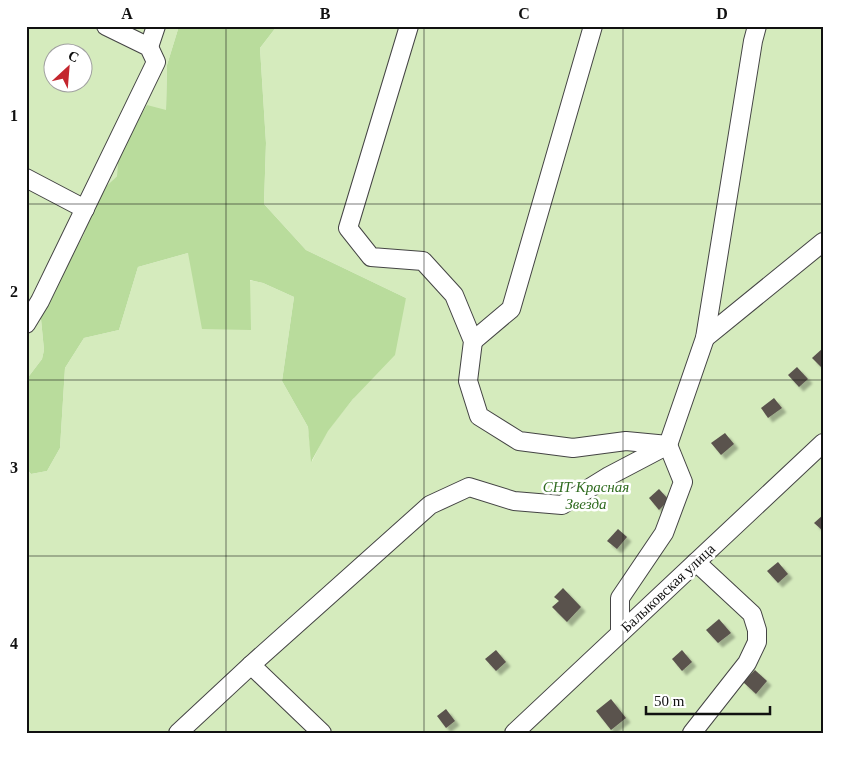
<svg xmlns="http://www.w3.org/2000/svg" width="849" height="759" font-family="Georgia,serif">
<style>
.green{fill:#d5ebbd;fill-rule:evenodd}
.forest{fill:#b9dc9c}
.building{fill:#5a524d;filter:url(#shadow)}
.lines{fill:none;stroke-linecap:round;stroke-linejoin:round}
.minor-casing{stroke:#444;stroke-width:20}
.minor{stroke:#fff;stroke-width:18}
.grid{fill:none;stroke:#111;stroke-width:1;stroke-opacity:0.55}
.labels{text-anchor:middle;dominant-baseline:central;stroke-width:5;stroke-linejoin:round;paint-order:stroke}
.park-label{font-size:15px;font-style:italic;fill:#2f6b1f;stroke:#fff}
.street-label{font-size:15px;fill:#111;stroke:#fff}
.neatline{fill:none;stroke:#111;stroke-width:2}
.grid-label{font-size:16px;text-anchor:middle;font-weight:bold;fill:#111}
</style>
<defs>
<filter id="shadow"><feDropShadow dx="4.5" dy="4.5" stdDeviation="1" flood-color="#0004"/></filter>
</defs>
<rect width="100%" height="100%" fill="#fffdf5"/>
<g class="green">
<path d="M26 26H179L167 65 166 110 118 152 117 176 100 192 83 236 40 309 44 350 42 359 26 380ZM52 52H82V82H52Z"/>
<polygon points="277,26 823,26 823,733 26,733 26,468 31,474 47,471 60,448 65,368 84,338 119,330 138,267 188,253 249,280 263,283 294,297 282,381 308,427 312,461 327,431 353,399 406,298 306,250 264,204 266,143 260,48"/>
</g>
<polygon class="forest" points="179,26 277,26 260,48 266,143 264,204 306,250 406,298 395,355 353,399 328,431 311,462 308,427 282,381 294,297 263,283 250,280 251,330 202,329 188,253 138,267 119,330 84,338 65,368 60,448 47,471 31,474 26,468 26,380 42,359 44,350 40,309 83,236 100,192 117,176 118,152 147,105 166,110 167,65"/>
<g class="building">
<polygon points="823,348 823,369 812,358"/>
<polygon points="797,367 808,379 799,387 788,375"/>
<polygon points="774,398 782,408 768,418 761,408"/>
<polygon points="725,433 734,444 721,455 711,443"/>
<polygon points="659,489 669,500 659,510 649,498"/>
<polygon points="823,515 823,531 814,523"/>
<polygon points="618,529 627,537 617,549 607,541"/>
<polygon points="778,562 788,574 778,583 767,571"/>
<polygon points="563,588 581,607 567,622 552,607 559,601 554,597"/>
<polygon points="719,619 731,633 718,643 706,630"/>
<polygon points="496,650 506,662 496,671 485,659"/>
<polygon points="682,650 692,662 682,671 672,659"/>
<polygon points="755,670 767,681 756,694 743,682"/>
<polygon points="611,699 626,718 611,730 596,711"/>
<polygon points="446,709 455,721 446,728 437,716"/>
</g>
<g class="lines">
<g class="minor-casing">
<g id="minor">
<polyline points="409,26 348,228 371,257 423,261 454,295 473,341 468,381 479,416 519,441 573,448 626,441 668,445 683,482 664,533 620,598 620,633"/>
<polyline points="149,47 156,26"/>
<polyline points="26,178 85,209"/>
<polyline points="26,324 40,301 156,62 149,47 106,26"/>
<polyline points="705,338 823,242"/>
<polyline points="473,341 511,309 593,26"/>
<polyline points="251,665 322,733"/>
<polyline points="178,733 251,665 430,505 469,487 514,501 562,505 609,476 668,445 705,338 753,41 757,26"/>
<polyline points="514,733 823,443"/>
<polyline points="692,733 747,663 757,642 757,630 752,614 696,562"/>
</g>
</g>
<use href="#minor" class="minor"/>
</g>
<path class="grid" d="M226 26V733M424 26V733M623 26V733M26 204H823M26 380H823M26 556H823"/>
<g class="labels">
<g class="park-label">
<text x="586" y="487">СНТ Красная<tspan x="586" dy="17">Звезда</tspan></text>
</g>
<g class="street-label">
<text transform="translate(668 588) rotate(-43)">Балыковская улица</text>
</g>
</g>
<rect width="849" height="759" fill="none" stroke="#ffffff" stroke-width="55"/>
<g transform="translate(68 68) rotate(26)"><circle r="24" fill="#ffffff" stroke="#a0a0a0"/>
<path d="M0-4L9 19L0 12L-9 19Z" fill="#c4262e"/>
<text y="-8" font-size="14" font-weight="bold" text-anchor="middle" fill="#111111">С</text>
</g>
<path d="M646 706v8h124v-8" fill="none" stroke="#111111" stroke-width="2.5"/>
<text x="654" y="706" font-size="15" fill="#111111" stroke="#ffffff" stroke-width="4" paint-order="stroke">50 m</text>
<rect x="28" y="28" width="794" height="704" class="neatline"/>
<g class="grid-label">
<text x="127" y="19">A</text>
<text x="325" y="19">B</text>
<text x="524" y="19">C</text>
<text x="722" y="19">D</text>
<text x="14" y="121">1</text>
<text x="14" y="297">2</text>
<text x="14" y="473">3</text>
<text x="14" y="649">4</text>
</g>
</svg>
